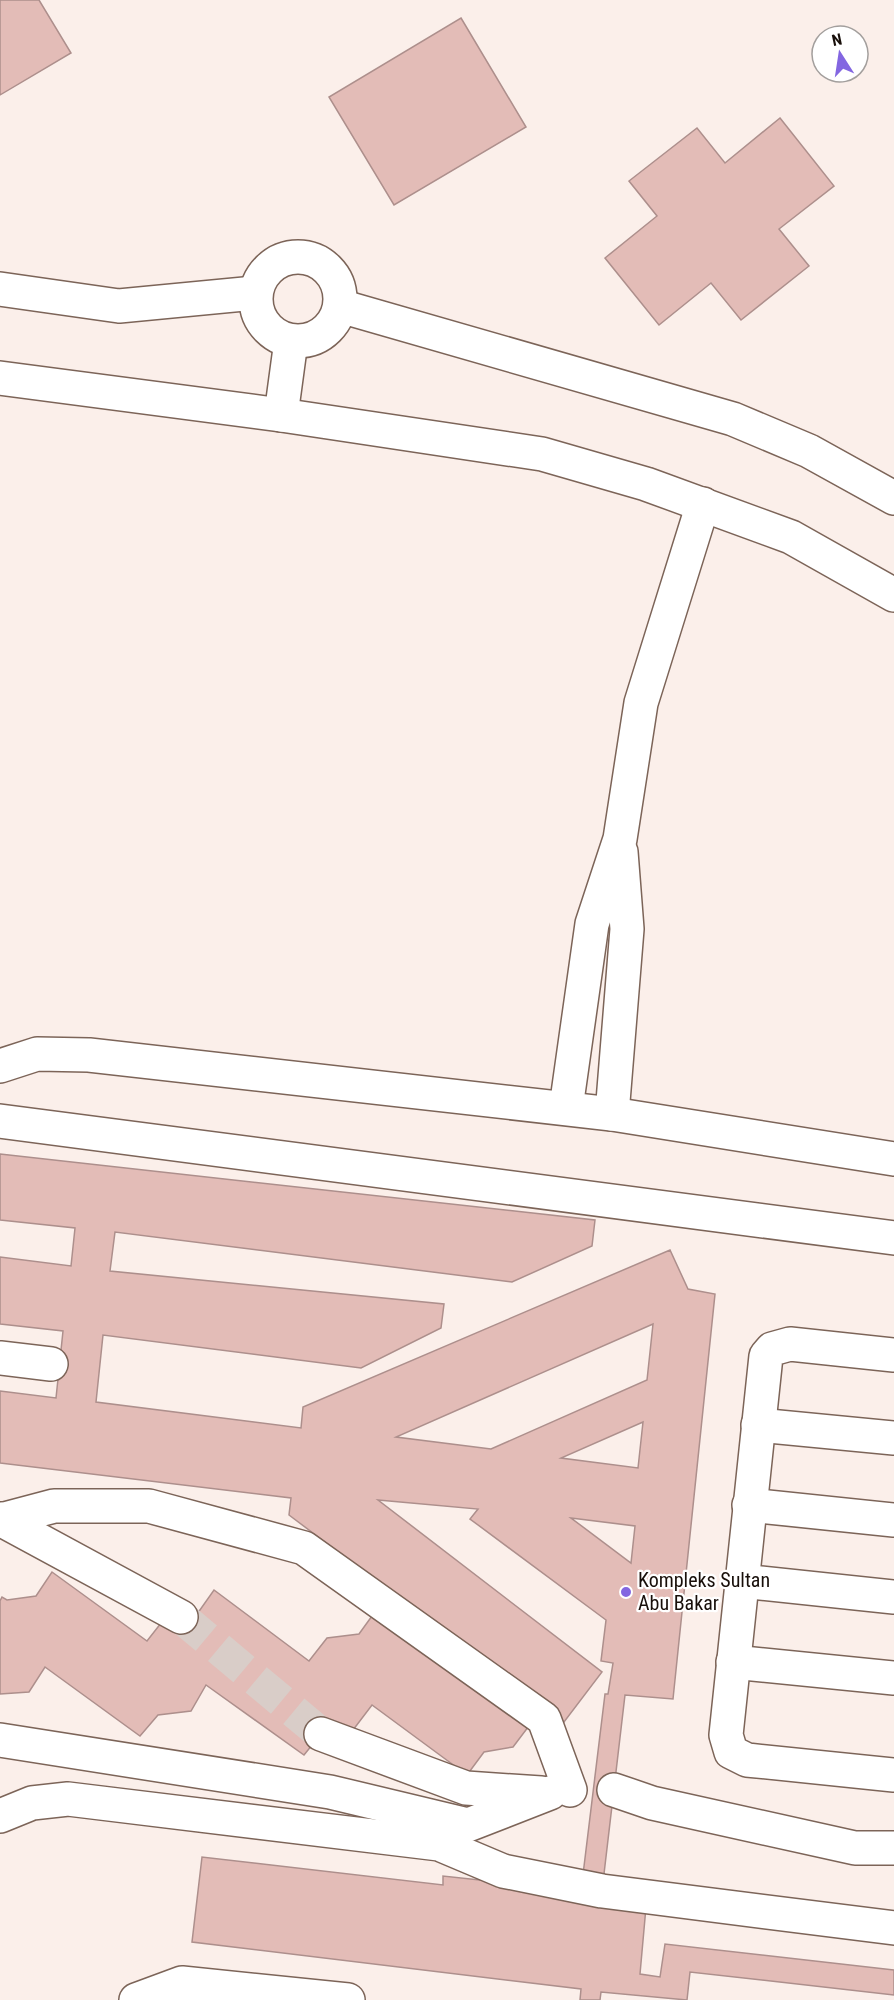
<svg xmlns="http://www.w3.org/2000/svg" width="894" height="2000" font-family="'Roboto Condensed',sans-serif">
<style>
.building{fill:#e3bcb7;stroke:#ad8f8c;stroke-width:1.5;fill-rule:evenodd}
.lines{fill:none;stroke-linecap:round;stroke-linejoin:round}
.minor-tunnel{stroke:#d9cdc8;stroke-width:33;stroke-dasharray:33 16;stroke-linecap:butt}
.minor-casing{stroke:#7c6458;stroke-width:36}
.minor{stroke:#fff;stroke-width:33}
.poi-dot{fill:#8366e1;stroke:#fff;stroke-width:2}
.labels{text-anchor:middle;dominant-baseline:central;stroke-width:4.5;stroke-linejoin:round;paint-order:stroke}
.poi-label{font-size:20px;fill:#180f0a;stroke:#fff;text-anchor:start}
</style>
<rect width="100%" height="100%" fill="#fbefea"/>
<g class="building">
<polygon points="0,0 39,0 71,53 0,95"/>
<polygon points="461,18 526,127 394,205 329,97"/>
<polygon points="780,118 834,186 779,229 809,266 741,320 711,283 659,325 605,258 657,216 629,181 697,128 725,163"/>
<path d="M0 1154 595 1220 592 1246 512 1282 115 1232 110 1271 444 1304 441 1328 361 1368 103 1335 96 1402 301 1428 303 1407 670 1250 688 1289 715 1294 673 1699 625 1695 602 1891 646 1907 640 1974 660 1977 665 1944 894 1970V1995L690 1972 687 2000 601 1992 600 2000H580L581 1989 192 1942 202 1857 443 1885V1876L581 1891 605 1694H608L613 1663 601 1661 606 1620 470 1519 478 1509 378 1500 602 1672 564 1722 289 1515 291 1498 0 1463V1391L56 1398 63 1331 0 1324V1257L71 1266 75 1228 0 1220ZM653 1324 647 1380 491 1449 396 1437ZM643 1422 638 1468 561 1458ZM571 1518 635 1526 631 1563Z"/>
<polygon points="52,1572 147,1641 165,1618 195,1617 214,1590 309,1661 327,1638 359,1634 377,1609 532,1722 513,1747 484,1752 467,1775 372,1705 353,1730 321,1734 304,1755 206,1685 191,1711 158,1715 140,1736 45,1667 29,1692 0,1694 0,1601 2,1597 7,1600 36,1596"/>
</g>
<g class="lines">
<polyline class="minor-tunnel" points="181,1617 321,1734"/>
<g class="minor-casing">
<g id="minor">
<circle cx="298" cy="299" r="42"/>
<polyline points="0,289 119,306 255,293"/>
<polyline points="340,306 733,419 809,451 894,498"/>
<polyline points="0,378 281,415 542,454 646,484 791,537 894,595"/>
<polyline points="281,415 291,341"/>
<polyline points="0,1066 37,1054 89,1055 612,1114 894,1159"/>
<polyline points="566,1108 592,924 620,839 641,703 703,504"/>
<polyline points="612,1114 627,929 621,852"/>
<polyline points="0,1121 894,1238"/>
<polyline points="894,1355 790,1344 772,1349 766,1356 726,1735 731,1752 747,1760 894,1775"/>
<polyline points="0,1358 51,1364"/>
<polyline points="758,1425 894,1438"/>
<polyline points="749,1505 894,1520"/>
<polyline points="0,1519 181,1617"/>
<polyline points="5,1519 54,1506 149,1506 304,1548 544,1719 570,1790"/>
<polyline points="741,1581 894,1597"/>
<polyline points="733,1662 894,1678"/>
<polyline points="321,1734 466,1788 541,1793"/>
<polyline points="0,1740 330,1792 468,1825 550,1793"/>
<polyline points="614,1790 652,1803 855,1848 894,1848"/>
<polyline points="0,1816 32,1803 68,1799 439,1844 503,1871 602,1891 894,1928"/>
<polyline points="136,2000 182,1983 348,2000"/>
</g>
</g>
<use href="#minor" class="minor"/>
</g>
<circle class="poi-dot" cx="626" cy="1592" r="6"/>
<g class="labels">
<g class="poi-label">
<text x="638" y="1580">Kompleks Sultan<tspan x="638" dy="23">Abu Bakar</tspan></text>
</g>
</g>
<g transform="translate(840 54) rotate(348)"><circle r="28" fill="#ffffff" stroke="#a39f9d" stroke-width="1.5"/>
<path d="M0-4.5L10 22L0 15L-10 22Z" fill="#8366e1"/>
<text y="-9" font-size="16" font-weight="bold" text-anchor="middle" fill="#180f0a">N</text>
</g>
</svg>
